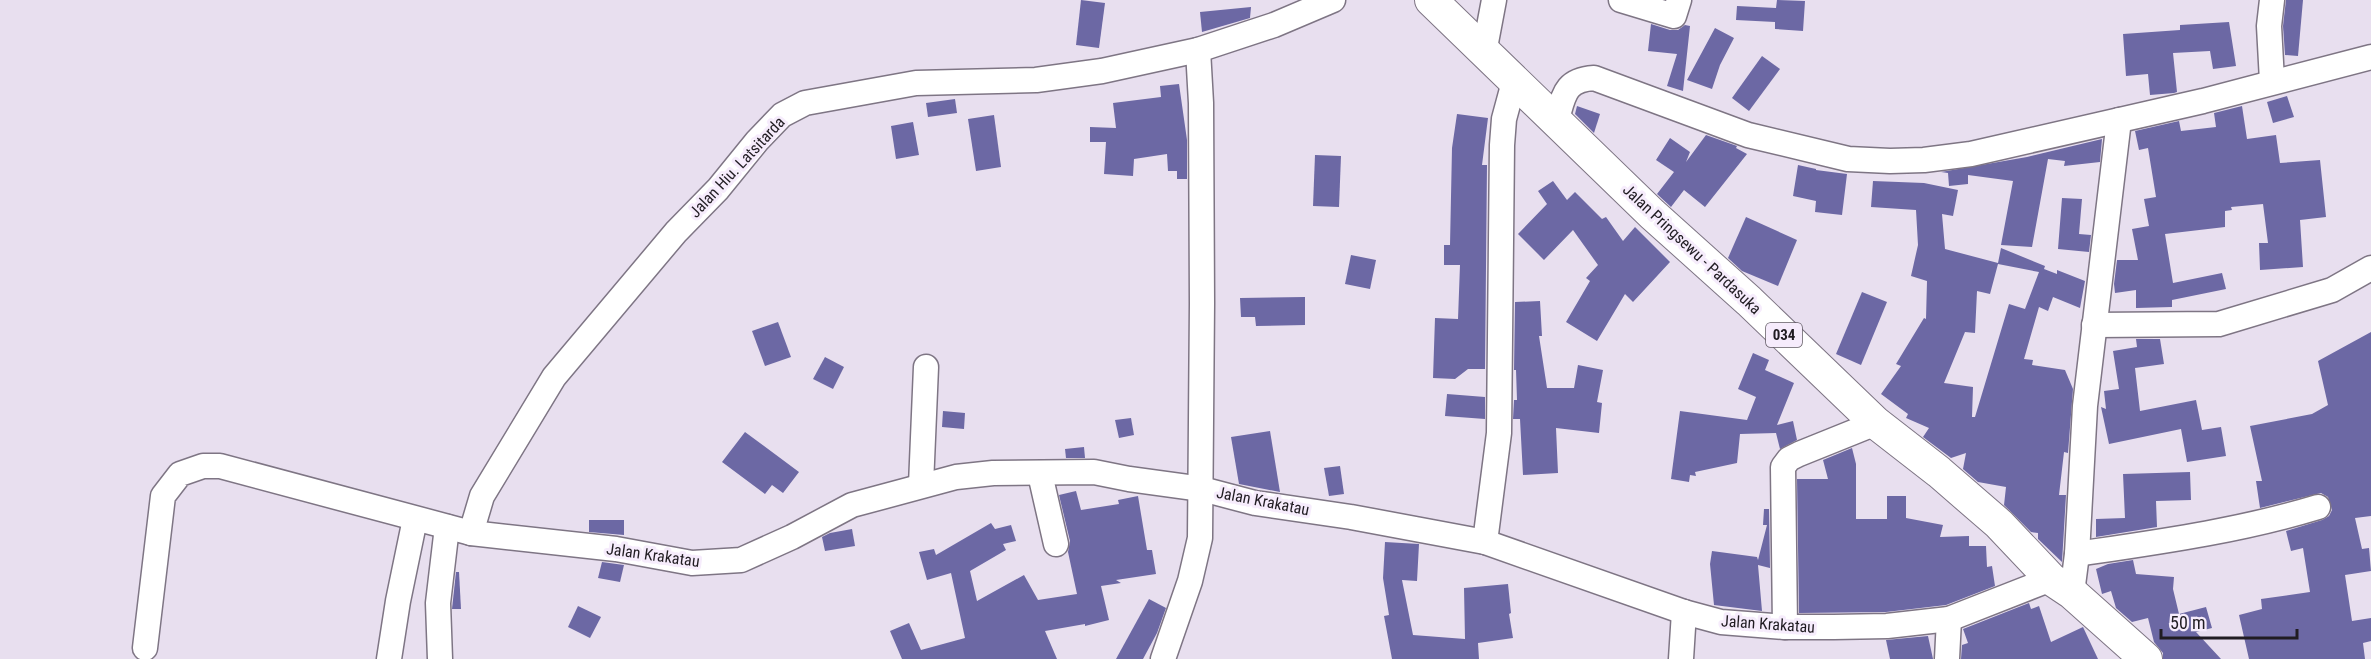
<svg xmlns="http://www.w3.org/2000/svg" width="2371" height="659" font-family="'Roboto Condensed',sans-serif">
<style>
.building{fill:#6c68a4;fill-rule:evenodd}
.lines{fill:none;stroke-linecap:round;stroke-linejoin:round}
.minor-casing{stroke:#7e7584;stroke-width:27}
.major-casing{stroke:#7e7584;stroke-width:34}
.minor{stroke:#fff;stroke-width:24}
.major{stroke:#fff;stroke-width:32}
.labels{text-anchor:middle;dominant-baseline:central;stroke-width:6;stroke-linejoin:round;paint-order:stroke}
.shield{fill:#f6ecfc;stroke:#605a63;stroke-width:1.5}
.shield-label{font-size:15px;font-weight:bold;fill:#201c22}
.street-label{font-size:16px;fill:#201c22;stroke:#f6ecfc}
</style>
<rect width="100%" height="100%" fill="#e8dfef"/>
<g class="building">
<polygon points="1081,0 1105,3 1099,48 1076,45"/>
<polygon points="1777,0 1805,1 1803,31 1775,29 1775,22 1736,20 1737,6 1776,8"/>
<polygon points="2286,0 2303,0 2298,56 2285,55 2283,26"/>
<polygon points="1251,7 1250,18 1202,32 1200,12"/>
<polygon points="2229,22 2236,66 2213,69 2210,51 2173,53 2177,92 2174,93 2150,95 2148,74 2126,76 2123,34 2180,30 2180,25"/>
<polygon points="1651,24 1670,30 1678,30 1685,25 1690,26 1683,91 1667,86 1677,54 1648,51"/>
<polygon points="1715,28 1734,38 1720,65 1712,89 1687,80"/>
<polygon points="1762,56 1780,69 1749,111 1732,98"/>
<polygon points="1179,84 1187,140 1187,179 1177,179 1177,171 1168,171 1167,154 1134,159 1133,176 1104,174 1106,142 1090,142 1090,127 1116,128 1113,103 1161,97 1160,86"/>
<polygon points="2287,96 2294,117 2273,123 2267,102"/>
<polygon points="955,99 957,113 928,117 926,103"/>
<polygon points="1577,106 1600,114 1594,133 1575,114"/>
<polygon points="2242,106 2247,139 2276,135 2280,163 2320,160 2326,217 2300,220 2303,267 2260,270 2259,243 2268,243 2263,204 2231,207 2232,210 2225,211 2225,227 2165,234 2173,283 2222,273 2226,289 2172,300 2172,307 2136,308 2136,290 2115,293 2114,284 2117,260 2138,260 2132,229 2149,226 2144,199 2156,197 2148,148 2139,150 2135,131 2179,121 2181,131 2216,127 2214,113"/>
<polygon points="1457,114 1488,118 1482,165 1487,165 1485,369 1468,369 1455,379 1433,378 1435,318 1458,319 1460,265 1444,265 1444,245 1450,245 1452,148"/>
<polygon points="994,115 1001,167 976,171 968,119"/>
<polygon points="913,122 919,155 896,159 891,126"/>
<polygon points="1706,135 1737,146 1736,148 1747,154 1705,207 1684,190 1671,207 1657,194 1674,172 1656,160 1670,138 1690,152 1686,162"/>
<polygon points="2102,139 2100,162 2064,166 2065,161 2048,159 2032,247 2001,245 2013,181 1968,175 1968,184 1949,186 1948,173 1941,172 2027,157"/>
<polygon points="1315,155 1341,156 1339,207 1313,206"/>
<polygon points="1798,165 1816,169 1816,170 1847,174 1842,215 1815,212 1816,201 1793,196"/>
<polygon points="1553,181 1567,200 1575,192 1602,219 1606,217 1623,241 1635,227 1670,262 1633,302 1625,294 1597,341 1566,322 1590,281 1586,278 1598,265 1573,230 1544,260 1518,234 1547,204 1538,191"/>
<path d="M1873 181 1924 183 1958 190 1953 216 1942 214 1945 249 1998 263 2001 248 2045 266 2044 269 2057 274V270L2085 281 2080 308 2053 297 2048 311 2039 307 2024 359 2033 360 2032 365 2065 370 2073 389 2068 453 2064 452 2059 495H2066L2062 562 2038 539V533L2031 532 2004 505 2006 487 1978 482 1963 469 1966 453 1951 458 1923 437 1929 428 1906 418 1908 414 1881 394 1901 366 1896 364 1924 318 1926 319 1927 281 1911 276 1918 245 1916 210 1871 207ZM1998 264 2039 272 2025 309 2009 304 1975 417H1972L1973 387 1944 383 1965 332 1975 333 1977 291 1990 294Z"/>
<polygon points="2062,198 2082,199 2079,234 2091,235 2089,252 2058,249"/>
<polygon points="1746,217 1797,240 1778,286 1742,271 1728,258"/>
<polygon points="1351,255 1376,260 1370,289 1345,284"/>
<polygon points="1862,292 1887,302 1861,365 1836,354"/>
<polygon points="1305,297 1305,325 1256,326 1255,317 1241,317 1240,298"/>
<polygon points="1540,301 1542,336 1539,336 1547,388 1574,388 1578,365 1603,370 1597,402 1602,403 1599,433 1556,428 1558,473 1523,475 1520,419 1513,419 1514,400 1517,400 1516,370 1514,370 1515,302"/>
<polygon points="778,322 791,357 765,366 752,331"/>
<polygon points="2371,332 2371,516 2355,518 2362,549 2369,548 2371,571 2345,575 2352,621 2371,618 2371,641 2363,643 2365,659 2249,659 2239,615 2262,609 2261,599 2310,592 2303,548 2291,551 2286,531 2322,520 2329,516 2332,510 2328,497 2321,493 2260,508 2256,481 2262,481 2250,426 2312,414 2328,405 2318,361"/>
<polygon points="2136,339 2160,339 2164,364 2135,368 2140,411 2196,400 2202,430 2221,427 2226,456 2187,462 2181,429 2109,444 2101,407 2106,409 2104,391 2119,389 2113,351 2137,347"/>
<polygon points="1753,353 1769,360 1765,370 1794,383 1777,425 1793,421 1797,440 1780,449 1776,433 1740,434 1737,463 1695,472 1696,476 1690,475 1689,482 1671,479 1680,411 1747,420 1756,397 1738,389"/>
<polygon points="825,357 844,367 833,389 813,379"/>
<polygon points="1447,394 1485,397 1485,419 1445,416"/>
<polygon points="943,411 965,413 964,429 942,427"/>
<polygon points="1131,418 1134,435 1119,438 1115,420"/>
<polygon points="1270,431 1280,492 1239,484 1231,437"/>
<polygon points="745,432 799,472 783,493 772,485 765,494 722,462"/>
<polygon points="1084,447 1085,458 1066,458 1065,449"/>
<polygon points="1852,448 1856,464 1856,519 1887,519 1887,496 1906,496 1906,518 1943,525 1940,537 1969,536 1969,546 1986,546 1987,567 1992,566 1995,586 1946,605 1886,612 1799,613 1797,479 1828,479 1823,460"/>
<polygon points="1340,466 1344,494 1329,496 1324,468"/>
<polygon points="2190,472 2191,500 2156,501 2157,527 2096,537 2096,519 2125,518 2123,474"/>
<polygon points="1076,491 1081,510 1119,504 1118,500 1138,496 1147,550 1152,550 1156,574 1116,580 1121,583 1101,586 1109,620 1085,626 1085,624 1045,631 1057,659 902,659 890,631 909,623 921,650 965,638 951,573 927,580 919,552 934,549 936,555 991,523 995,529 1011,525 1016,541 1003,544 1006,550 970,571 977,601 1024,575 1038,600 1077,594 1068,552 1070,541 1059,495"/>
<polygon points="1764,509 1769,509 1770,568 1758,565 1762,611 1714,605 1710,564 1712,551 1757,557 1758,560 1767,525 1763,525"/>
<polygon points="589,520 624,520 624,535 589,532"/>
<polygon points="852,529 855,546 825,551 822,537 830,533"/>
<polygon points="1385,542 1419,544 1417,581 1402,580 1413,635 1465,639 1464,588 1508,584 1511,613 1509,614 1513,638 1478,643 1479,659 1392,659 1384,616 1389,615 1383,578"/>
<polygon points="2133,560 2136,574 2174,577 2173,589 2179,614 2206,607 2212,628 2196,632 2221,659 2163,659 2163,653 2154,642 2148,618 2132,622 2116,608 2111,591 2102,594 2096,569 2108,564"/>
<polygon points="602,562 624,565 620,582 598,578"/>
<polygon points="456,572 459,572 461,609 452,609"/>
<polygon points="1149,599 1166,608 1157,633 1143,659 1116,659"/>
<polygon points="2029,603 2031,609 2039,606 2051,642 2083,627 2098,659 1961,659 1962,645 1968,643 1963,629"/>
<polygon points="578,606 601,617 590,638 568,627"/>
<polygon points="1928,636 1933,659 1890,659 1886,640"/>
</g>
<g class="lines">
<g class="minor-casing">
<g id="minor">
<polyline points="1621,0 1674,16 1679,0"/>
<polyline points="1484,53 1494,0"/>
<polyline points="2272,81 2269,26 2272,0"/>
<path d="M1556 122C1564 97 1563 80 1594 78L1748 135 1848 159 1890 161 1924 160 1971 154 2203 101 2371 57"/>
<polyline points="2094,325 2219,324 2332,290 2371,268"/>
<polyline points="1040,474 1056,544"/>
<polyline points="921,485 926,367"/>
<polyline points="471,533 482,496 554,377 676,232 718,189 757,141 782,115 805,103 916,83 1036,80 1102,71 1198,50 1274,25 1333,0"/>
<polyline points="1485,542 1499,433 1502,145 1504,119 1514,82"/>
<path d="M2077 554C2158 542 2239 531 2318 507"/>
<polyline points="2072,593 2077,554 2085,406 2119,120"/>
<polyline points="1785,627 1783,467 1789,459 1799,454 1876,423"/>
<polyline points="145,648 163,496 180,474 203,466 220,466 471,533 616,549 692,563 741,560 792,537 852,505 956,477 993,473 1094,472 1129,479 1202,489 1255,503 1351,517 1485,542 1684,612 1721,622 1785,627 1834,627 1887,626 1949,619 2051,579"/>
<polyline points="389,659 398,601 415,519"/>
<polyline points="440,659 438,603 447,527"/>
<polyline points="1163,659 1190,581 1200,538 1202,303 1201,103 1198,50"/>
<polyline points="1681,659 1684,612"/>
<polyline points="1947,659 1949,619"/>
</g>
</g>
<g class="major-casing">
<polyline id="major" points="1431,0 1652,214 1749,301 1876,423 1939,472 1999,524 2051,579 2072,593 2146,659"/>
</g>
<use href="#minor" class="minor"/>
<use href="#major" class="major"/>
</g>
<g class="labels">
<rect class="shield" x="1766" y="323" width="36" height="24" rx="4.5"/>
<g class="shield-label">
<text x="1784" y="335">034</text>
</g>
<g class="street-label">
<text transform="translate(737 167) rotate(-47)">Jalan Hiu. Latsitarda</text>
<text transform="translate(1692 249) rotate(43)">Jalan Pringsewu - Pardasuka</text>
<text transform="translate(1263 501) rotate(11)">Jalan Krakatau</text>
<text transform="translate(653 555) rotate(8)">Jalan Krakatau</text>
<text transform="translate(1768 624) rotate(4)">Jalan Krakatau</text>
</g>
</g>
<path d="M2161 629v9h136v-9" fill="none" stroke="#201c22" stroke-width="3"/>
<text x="2170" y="629" font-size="18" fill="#201c22" stroke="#f6ecfc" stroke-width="4.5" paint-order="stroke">50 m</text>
</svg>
